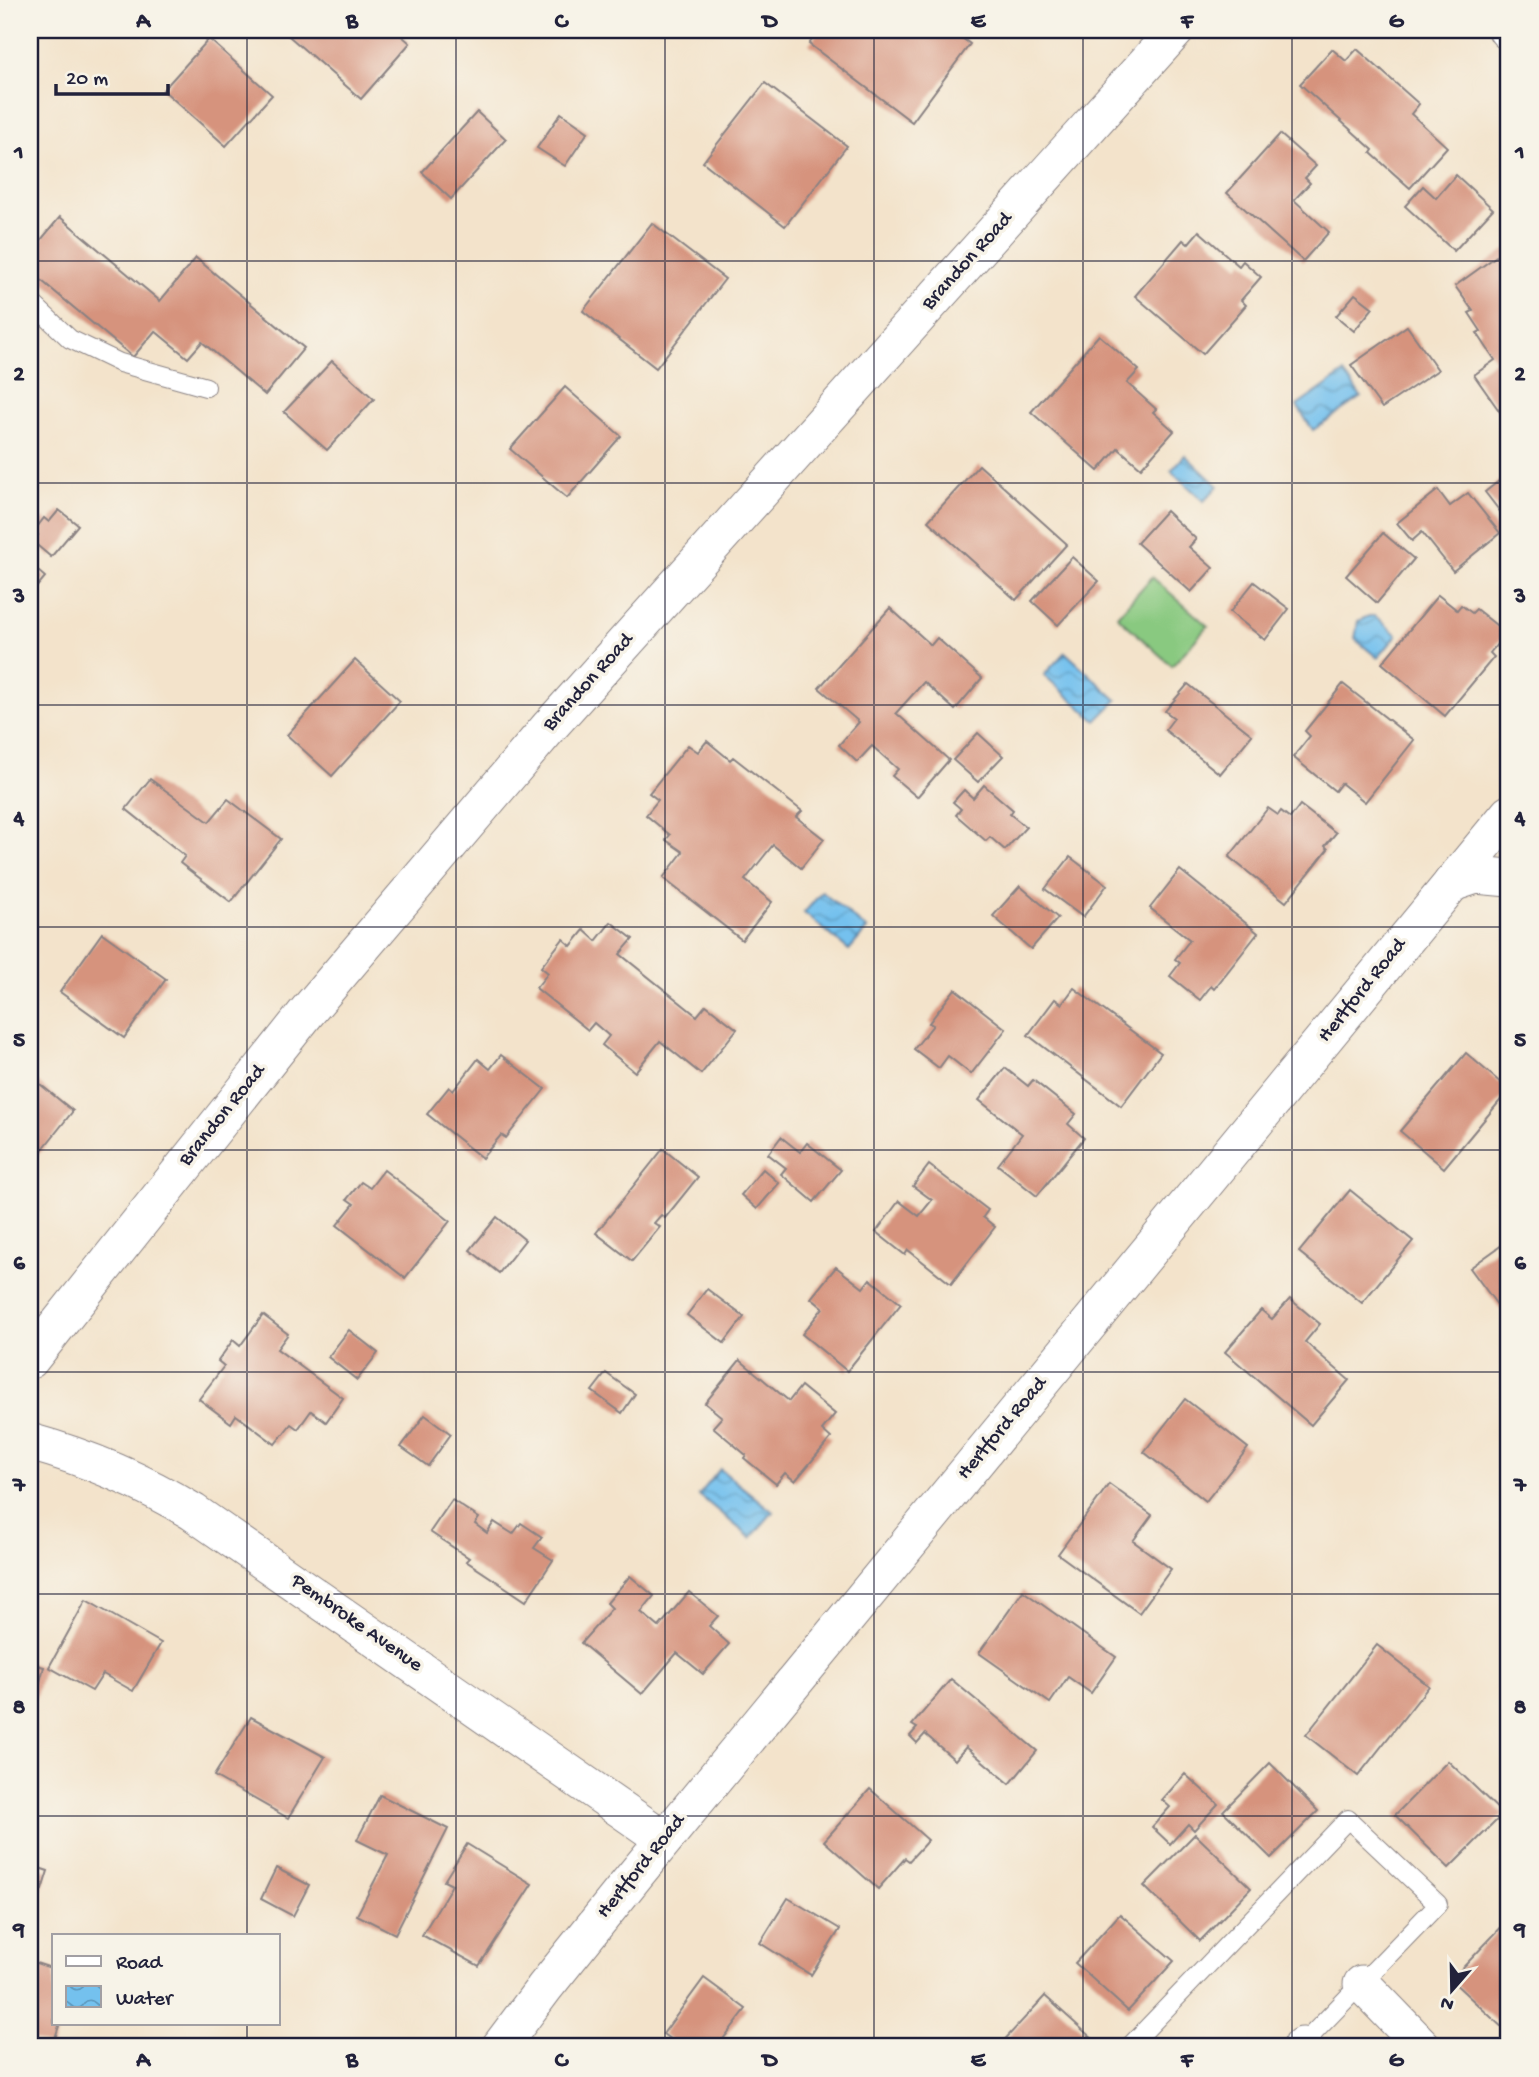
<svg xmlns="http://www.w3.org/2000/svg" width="1539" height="2077" font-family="'Gochi Hand',sans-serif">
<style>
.green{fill:#89c980;stroke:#56765e;stroke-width:2}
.water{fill:url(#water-waves);stroke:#4b7294;stroke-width:2}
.building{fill:#d6937d}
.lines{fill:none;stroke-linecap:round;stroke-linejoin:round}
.service-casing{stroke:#8a8283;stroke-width:20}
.minor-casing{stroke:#8a8283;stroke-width:39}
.service{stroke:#fff;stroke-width:18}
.minor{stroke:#fff;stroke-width:37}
.grid{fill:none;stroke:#22223b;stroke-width:2;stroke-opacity:0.55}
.labels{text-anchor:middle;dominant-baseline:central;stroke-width:7;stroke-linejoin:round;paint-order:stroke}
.street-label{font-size:21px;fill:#22223b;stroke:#f7f3e8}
.neatline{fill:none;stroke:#22223b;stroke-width:2.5}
.grid-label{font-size:23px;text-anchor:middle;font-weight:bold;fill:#22223b}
</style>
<defs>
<pattern id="water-waves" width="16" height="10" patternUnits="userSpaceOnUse" patternTransform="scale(1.75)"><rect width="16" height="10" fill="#74c1ee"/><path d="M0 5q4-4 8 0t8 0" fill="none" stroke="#5f9cc2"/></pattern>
</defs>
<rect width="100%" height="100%" fill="#f7f3e8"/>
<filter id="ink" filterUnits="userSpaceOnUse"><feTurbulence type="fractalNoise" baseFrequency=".0143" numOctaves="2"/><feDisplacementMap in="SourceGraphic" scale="14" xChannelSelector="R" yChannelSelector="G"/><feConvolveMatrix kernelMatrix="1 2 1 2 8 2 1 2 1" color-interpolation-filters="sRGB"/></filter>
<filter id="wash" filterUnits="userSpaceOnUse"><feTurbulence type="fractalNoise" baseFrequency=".00686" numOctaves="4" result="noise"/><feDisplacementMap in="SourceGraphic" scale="28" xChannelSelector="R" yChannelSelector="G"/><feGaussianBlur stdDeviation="1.57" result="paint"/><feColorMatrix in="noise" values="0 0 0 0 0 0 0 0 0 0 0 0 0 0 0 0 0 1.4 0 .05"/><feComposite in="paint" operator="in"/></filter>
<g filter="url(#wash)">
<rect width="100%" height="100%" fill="#f3e3cb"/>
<polygon class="green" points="1152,577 1208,626 1172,666 1117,616"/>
<g class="water">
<polygon points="1344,373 1361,397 1313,430 1297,406"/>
<polygon points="1185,455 1218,486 1204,501 1171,471"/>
<polygon points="1369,616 1375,616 1397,635 1378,658 1355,639 1358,621"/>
<polygon points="1065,652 1117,700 1096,721 1044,675"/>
<polygon points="822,892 867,929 849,950 804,913"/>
<polygon points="720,1469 773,1512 751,1538 699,1495"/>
</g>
<g id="blocks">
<g class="building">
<polygon points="282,30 395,30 410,43 361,99"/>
<polygon points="820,30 951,30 970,44 912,122 809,44"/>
<polygon points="209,39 272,95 226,146 163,90"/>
<polygon points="1332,49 1346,61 1357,49 1419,104 1411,114 1447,147 1410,188 1371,153 1373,150 1300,84"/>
<polygon points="765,83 847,146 785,226 703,162"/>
<polygon points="477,112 506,139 451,199 422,172"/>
<polygon points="561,113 588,132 565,166 537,148"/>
<polygon points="1280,134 1316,166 1305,178 1310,183 1294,200 1329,232 1303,261 1227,193"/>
<polygon points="1456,175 1493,209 1454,251 1405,206 1423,186 1436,198"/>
<polygon points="60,217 160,301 196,258 304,348 265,395 202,342 188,358 155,331 133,357 30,271 30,253"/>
<polygon points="652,223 725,279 656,368 583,311"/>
<polygon points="1199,231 1239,266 1243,261 1261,277 1241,300 1246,305 1203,354 1135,296 1183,240 1188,244"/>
<polygon points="1509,247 1509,406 1500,412 1474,375 1495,360 1477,333 1481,331 1469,313 1473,311 1455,286"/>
<polygon points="1355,294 1373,308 1354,331 1336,316"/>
<polygon points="1407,326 1438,370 1382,408 1351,365"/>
<polygon points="1099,335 1139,370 1127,383 1156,409 1153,412 1174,431 1141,468 1118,448 1098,471 1031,412"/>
<polygon points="332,361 374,399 327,450 284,412"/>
<polygon points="565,387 621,436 567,498 510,449"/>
<polygon points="979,465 1067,544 1016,600 928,521"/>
<polygon points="1509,467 1509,514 1505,518 1485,492 1504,477 1502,473"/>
<polygon points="1438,490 1450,506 1468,493 1500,533 1453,571 1422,532 1412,541 1397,523"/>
<polygon points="59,510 78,525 51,557 32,541 38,535 34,531 44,518 49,522"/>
<polygon points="1166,511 1196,539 1189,547 1213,568 1191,592 1137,543"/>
<polygon points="1383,533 1414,559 1377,603 1346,576"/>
<polygon points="1072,557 1099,581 1058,625 1032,601"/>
<polygon points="30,564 45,577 30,595"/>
<polygon points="1254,582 1289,609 1265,640 1230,612"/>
<polygon points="1438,595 1457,610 1461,605 1472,613 1476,609 1506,633 1490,653 1494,657 1445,716 1382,663"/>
<polygon points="890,608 931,645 937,638 982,678 955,710 924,682 896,713 949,760 917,797 892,776 898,769 872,746 857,762 839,745 859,722 819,688"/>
<polygon points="355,660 400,701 332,776 287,735"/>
<polygon points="1188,684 1252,735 1220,774 1165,730 1174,718 1165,711"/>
<polygon points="1343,684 1414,740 1365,802 1341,783 1335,791 1293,757 1310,736 1305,731"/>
<polygon points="978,733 1003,756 978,782 953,760"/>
<polygon points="707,741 730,760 733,757 802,811 796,817 824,839 801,868 773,845 745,880 772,902 742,940 663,878 683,852 666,840 670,835 646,815 658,800 649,793 688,745 698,752"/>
<polygon points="150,779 209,822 228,799 281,839 231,902 180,863 185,856 126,809"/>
<polygon points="984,785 1013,810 1010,814 1026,827 1005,850 990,837 986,841 956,815 961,809 953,802 964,790 973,798"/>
<polygon points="1300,805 1336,833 1325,846 1328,849 1286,902 1229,857 1268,808 1278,815 1281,811 1290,818"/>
<polygon points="1070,857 1107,885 1083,917 1045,889"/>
<polygon points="1180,870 1258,933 1214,989 1211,986 1200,1000 1170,976 1180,963 1175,959 1190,940 1150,908"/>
<polygon points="1020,886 1058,918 1031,949 993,916"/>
<polygon points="611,922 633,939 620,954 697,1016 706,1005 737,1029 701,1074 660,1041 635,1072 602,1045 609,1036 594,1023 588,1030 536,988 548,973 541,967 563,939 571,946 584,930 596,941"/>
<polygon points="102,933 166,979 124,1038 60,992"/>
<polygon points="1074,988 1161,1053 1121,1106 1028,1035 1055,999 1062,1004"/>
<polygon points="955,989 1006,1029 971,1074 948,1056 939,1068 914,1049 933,1025 929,1023"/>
<polygon points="1466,1053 1509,1090 1444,1168 1400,1131"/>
<polygon points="501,1055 545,1089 506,1138 501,1135 482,1158 427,1114 449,1087 453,1091 478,1059 490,1069"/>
<polygon points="1005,1068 1028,1086 1033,1080 1076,1114 1068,1124 1084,1138 1037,1196 998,1165 1022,1134 979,1100"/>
<polygon points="30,1076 73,1111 30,1165"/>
<polygon points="781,1137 800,1152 807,1143 841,1170 814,1202 781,1174 786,1168 768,1154"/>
<polygon points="663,1149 698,1177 665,1218 661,1215 654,1223 660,1227 632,1261 596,1233"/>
<polygon points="929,1165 988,1210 983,1217 995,1227 951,1284 908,1250 905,1255 876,1232 899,1201 919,1216 932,1200 913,1186"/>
<polygon points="763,1169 779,1183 757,1209 741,1195"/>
<polygon points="384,1170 450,1221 405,1278 337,1225 354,1204 347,1199 361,1182 370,1188"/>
<polygon points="1350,1190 1413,1241 1362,1303 1299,1252"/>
<polygon points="497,1217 525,1240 499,1273 470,1250"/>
<polygon points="1509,1240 1509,1321 1470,1268"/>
<polygon points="836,1267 863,1288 870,1279 901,1304 847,1371 802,1334 823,1308 811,1298"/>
<polygon points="707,1289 744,1317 724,1343 687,1315"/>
<polygon points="1290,1299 1320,1324 1305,1342 1349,1380 1311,1425 1225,1352 1261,1310 1272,1319"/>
<polygon points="263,1315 288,1334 277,1349 343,1398 326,1422 311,1411 298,1429 291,1424 275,1444 236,1415 231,1423 199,1399 224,1366 218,1361 233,1340 240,1346"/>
<polygon points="349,1330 378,1353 357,1380 328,1357"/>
<polygon points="740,1360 789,1401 801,1386 835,1414 822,1430 831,1438 795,1481 785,1473 776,1484 744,1458 746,1455 713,1427 722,1417 705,1403"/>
<polygon points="606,1373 635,1394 622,1413 592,1391"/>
<polygon points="1185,1399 1248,1448 1206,1501 1144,1452"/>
<polygon points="425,1415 451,1434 428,1466 401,1447"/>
<polygon points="1109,1484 1152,1515 1133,1541 1171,1569 1139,1613 1058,1554"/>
<polygon points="452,1500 479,1518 475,1524 487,1533 494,1522 513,1534 521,1523 542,1537 534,1548 553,1560 526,1601 466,1561 469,1558 430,1532"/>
<polygon points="630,1576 654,1596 641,1612 659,1627 689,1592 718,1616 709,1626 729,1644 703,1674 677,1653 642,1694 581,1643 612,1608 607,1603"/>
<polygon points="1023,1591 1116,1657 1091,1693 1068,1677 1050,1703 979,1653"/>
<polygon points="86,1600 161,1643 133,1691 103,1674 92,1691 49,1667"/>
<polygon points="1377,1645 1429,1686 1358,1776 1306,1735"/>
<polygon points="30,1663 44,1667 31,1715 30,1715"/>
<polygon points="951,1679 1037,1751 1010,1784 966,1747 955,1760 925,1734 917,1743 910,1736 917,1728 912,1725"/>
<polygon points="251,1717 325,1757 288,1818 214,1776"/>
<polygon points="1448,1761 1503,1814 1449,1868 1395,1815"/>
<polygon points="1270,1763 1318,1811 1271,1858 1223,1811"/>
<polygon points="1185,1774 1218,1804 1194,1830 1188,1824 1170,1844 1152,1827 1170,1807 1162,1800"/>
<polygon points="870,1789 928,1840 909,1861 905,1858 878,1889 824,1841"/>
<polygon points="380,1795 448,1829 395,1934 357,1915 388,1855 357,1840"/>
<polygon points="1195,1834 1251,1888 1200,1941 1144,1886"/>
<polygon points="467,1844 532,1884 479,1966 422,1935 452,1885 444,1881"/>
<polygon points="30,1865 48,1871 42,1890 30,1886"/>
<polygon points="276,1868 309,1885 293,1916 261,1899"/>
<polygon points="788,1898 840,1929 811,1975 760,1943"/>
<polygon points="1120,1914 1174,1961 1128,2011 1075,1963"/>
<polygon points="1509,1919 1509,2025 1505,2030 1451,1980"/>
<polygon points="30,1961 54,1969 54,2023 60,2023 52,2047 30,2039"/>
<polygon points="704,1978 746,2009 717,2047 681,2047 663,2034"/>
<polygon points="1045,1996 1095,2041 1089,2047 998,2047"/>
</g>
</g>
</g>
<g filter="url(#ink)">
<use href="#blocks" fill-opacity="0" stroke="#8a8283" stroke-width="2"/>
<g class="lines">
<g class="service-casing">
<g id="service">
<polyline points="30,301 70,339 120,363 206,387"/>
<polyline points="1132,2047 1130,2046 1348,1819 1438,1904 1300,2047"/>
</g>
</g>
<g class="minor-casing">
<g id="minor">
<polyline points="1507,30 1509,32"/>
<polyline points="1452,883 1476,875 1509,878"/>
<polyline points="30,1360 307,1012 550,726 1176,30"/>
<path d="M30 1442C88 1458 142 1481 193 1512L664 1839"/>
<polyline points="1362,1984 1423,2047"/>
<polyline points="1302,2046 1304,2047"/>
<polyline points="500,2047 545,1987 636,1874 1509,814"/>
</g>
</g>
<use href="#service" class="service"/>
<use href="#minor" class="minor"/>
</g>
</g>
<path class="grid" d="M247 30V1935M456 30V2047M665 30V2047M874 30V2047M1083 30V2047M1292 30V2047M30 261H1509M30 483H1509M30 705H1509M30 927H1509M30 1150H1509M30 1372H1509M30 1594H1509M30 1816H1509M247 2023V2047"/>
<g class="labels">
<g class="street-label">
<text transform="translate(968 262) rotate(-48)">Brandon Road</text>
<text transform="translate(589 683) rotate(-48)">Brandon Road</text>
<text transform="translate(1363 991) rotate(-51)">Hertford Road</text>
<text transform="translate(223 1116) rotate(-51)">Brandon Road</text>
<text transform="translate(1003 1429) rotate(-50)">Hertford Road</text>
<text transform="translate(356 1624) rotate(35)">Pembroke Avenue</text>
<text transform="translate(642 1867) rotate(-51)">Hertford Road</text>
</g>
</g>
<rect width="1539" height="2077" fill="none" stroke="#f7f3e8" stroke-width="77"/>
<rect x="52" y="1934" width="228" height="91" fill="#f7f3e8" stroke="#a29fa3" stroke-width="2"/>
<rect x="66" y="1956" width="35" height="10" fill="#ffffff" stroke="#a29fa3" stroke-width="2"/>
<text x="116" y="1968" font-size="21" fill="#22223b">Road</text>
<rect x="66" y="1986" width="35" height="21" fill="url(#water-waves)" stroke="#a29fa3" stroke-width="2"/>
<text x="116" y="2004" font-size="21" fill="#22223b">Water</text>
<g transform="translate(1452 1990) rotate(200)" stroke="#f7f3e8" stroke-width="5" paint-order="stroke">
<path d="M0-5L12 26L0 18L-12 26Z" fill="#22223b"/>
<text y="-10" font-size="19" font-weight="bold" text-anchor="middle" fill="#22223b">N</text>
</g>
<path d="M56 84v10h112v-10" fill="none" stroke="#22223b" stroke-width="3.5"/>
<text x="66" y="84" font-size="21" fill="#22223b" stroke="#f7f3e8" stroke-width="5" paint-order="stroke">20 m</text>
<rect x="38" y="38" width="1462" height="2000" class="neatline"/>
<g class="grid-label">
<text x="143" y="27">A</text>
<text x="352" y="27">B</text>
<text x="561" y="27">C</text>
<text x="770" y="27">D</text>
<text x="978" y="27">E</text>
<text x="1187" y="27">F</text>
<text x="1396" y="27">G</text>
<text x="19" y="158">1</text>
<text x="1520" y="158">1</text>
<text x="19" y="380">2</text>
<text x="1520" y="380">2</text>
<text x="19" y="602">3</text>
<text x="1520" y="602">3</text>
<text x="19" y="824">4</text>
<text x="1520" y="824">4</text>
<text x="19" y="1046">5</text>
<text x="1520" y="1046">5</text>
<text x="19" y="1269">6</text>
<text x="1520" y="1269">6</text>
<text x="19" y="1491">7</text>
<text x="1520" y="1491">7</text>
<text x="19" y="1713">8</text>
<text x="1520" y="1713">8</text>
<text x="19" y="1935">9</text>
<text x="1520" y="1935">9</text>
<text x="143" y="2066">A</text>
<text x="352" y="2066">B</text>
<text x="561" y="2066">C</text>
<text x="770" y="2066">D</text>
<text x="978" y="2066">E</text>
<text x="1187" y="2066">F</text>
<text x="1396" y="2066">G</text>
</g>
</svg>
